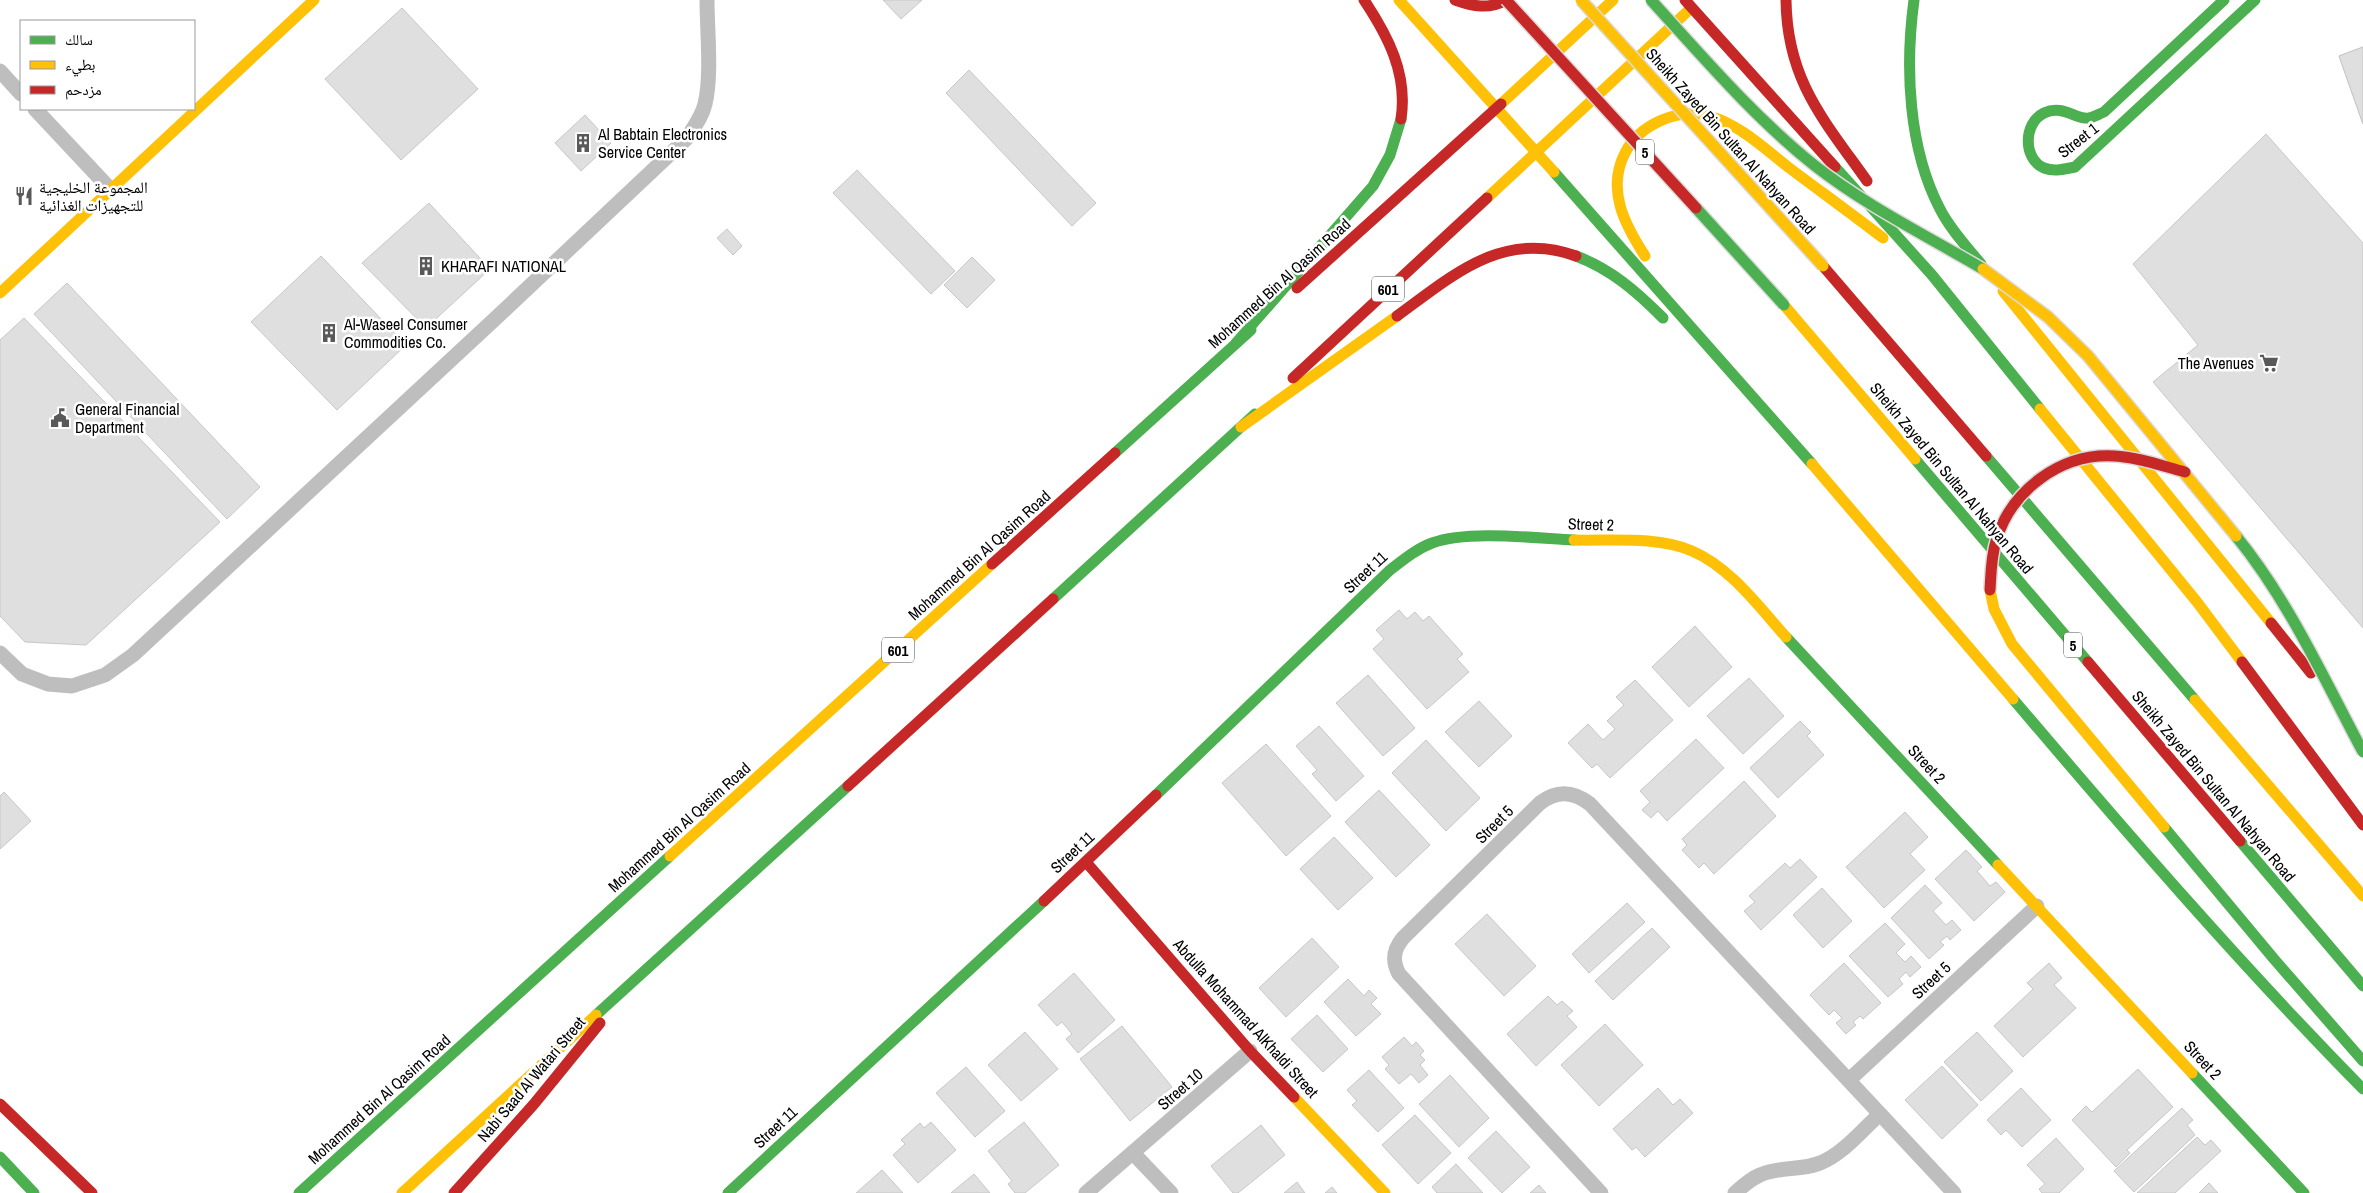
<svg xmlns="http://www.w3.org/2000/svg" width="2363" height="1193" font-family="'Archivo Narrow','Noto Naskh Arabic',sans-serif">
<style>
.building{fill:#dfdfdf;stroke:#c7c7c7}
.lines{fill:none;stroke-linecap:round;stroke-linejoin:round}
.street{stroke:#bebebe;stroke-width:15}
.fast{stroke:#4caf50;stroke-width:11}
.slow{stroke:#ffc107;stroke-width:11}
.jam{stroke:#c62828;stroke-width:11}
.fast-bridge-casing{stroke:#dbdbdb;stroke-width:14;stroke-linecap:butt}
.slow-bridge-casing{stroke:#dbdbdb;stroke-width:14;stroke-linecap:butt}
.jam-bridge-casing{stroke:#dbdbdb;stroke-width:14;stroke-linecap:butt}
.fast-bridge{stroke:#4caf50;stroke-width:11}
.slow-bridge{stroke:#ffc107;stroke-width:11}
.jam-bridge{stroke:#c62828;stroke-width:11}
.labels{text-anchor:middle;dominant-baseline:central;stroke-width:5;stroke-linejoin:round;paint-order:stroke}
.shield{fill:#fff;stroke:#4c4c4c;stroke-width:1}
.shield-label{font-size:15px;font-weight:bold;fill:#000}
.poi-label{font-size:16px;fill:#000;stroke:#fff;text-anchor:start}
.street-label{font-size:16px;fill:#000;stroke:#fff}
</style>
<rect width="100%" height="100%" fill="#fff"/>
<g class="building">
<polygon points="883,0 922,0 901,19"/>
<polygon points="402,8 478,89 401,160 325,79"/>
<polygon points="2363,47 2363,124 2339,56"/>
<polygon points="2363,47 2363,124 2339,56"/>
<polygon points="969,70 1096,203 1072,226 946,93"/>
<polygon points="585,115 611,143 581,171 555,143"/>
<polygon points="2266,134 2363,243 2363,628 2153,382 2198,345 2133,264"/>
<polygon points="857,170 955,271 931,294 833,193"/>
<polygon points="429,203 490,269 426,328 362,263"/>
<polygon points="727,229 742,246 733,255 717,238"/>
<polygon points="321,256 406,345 337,410 251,322"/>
<polygon points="972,257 995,280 967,308 944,285"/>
<polygon points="67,283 260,487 227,519 34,314"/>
<polygon points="24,318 220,522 86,645 25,642 0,616 0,340"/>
<polygon points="1399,610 1407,619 1415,612 1423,621 1429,616 1463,654 1457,659 1469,672 1427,709 1373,649 1384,639 1376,630"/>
<polygon points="1695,626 1732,667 1689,707 1652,667"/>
<polygon points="1368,675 1415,728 1383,756 1336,703"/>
<polygon points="1749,678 1784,716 1743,754 1707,716"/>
<polygon points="1635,680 1673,720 1610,778 1597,764 1592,768 1568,743 1588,724 1603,740 1615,729 1607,721 1624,705 1616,697"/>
<polygon points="1479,701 1512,736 1479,767 1445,732"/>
<polygon points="1800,721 1811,732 1807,736 1824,755 1778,798 1750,768"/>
<polygon points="1319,726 1364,776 1336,801 1312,774 1317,770 1296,746"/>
<polygon points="1696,739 1724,768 1667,821 1658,811 1651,818 1642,810 1650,802 1640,791"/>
<polygon points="1426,740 1480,798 1446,831 1392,773"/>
<polygon points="1266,744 1331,816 1286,856 1222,783"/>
<polygon points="1744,781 1776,816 1714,874 1704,863 1699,868 1682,850 1687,845 1682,839"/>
<polygon points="1379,790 1430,845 1396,877 1345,822"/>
<polygon points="4,792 31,821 0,849 0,796"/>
<polygon points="1905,812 1928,837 1910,854 1925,870 1884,908 1846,867"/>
<polygon points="1334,837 1373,878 1338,910 1300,869"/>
<polygon points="1966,850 1982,867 1977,871 1990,886 1996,882 2005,892 1974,921 1935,879"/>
<polygon points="1800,859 1817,877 1761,930 1744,911 1755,902 1749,896 1785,863 1790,868"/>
<polygon points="1925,885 1942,903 1933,911 1946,925 1952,920 1961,930 1950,940 1947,936 1940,942 1944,945 1929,959 1891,918"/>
<polygon points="1822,888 1852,921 1823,948 1793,915"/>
<polygon points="1627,903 1645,922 1589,973 1572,954"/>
<polygon points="1487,914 1536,966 1504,996 1455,944"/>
<polygon points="1885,923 1905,944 1896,953 1905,962 1911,956 1921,967 1910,977 1906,972 1899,979 1903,984 1888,997 1849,956"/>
<polygon points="1652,928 1670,947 1613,1000 1595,981"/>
<polygon points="1312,938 1339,967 1286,1017 1259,988"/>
<polygon points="1844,963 1881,1003 1863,1019 1860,1016 1853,1022 1856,1025 1846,1034 1836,1023 1842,1018 1834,1010 1829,1015 1810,995"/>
<polygon points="2049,963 2062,978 2054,985 2076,1008 2023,1057 1994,1026 2033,989 2027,983"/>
<polygon points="1074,973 1115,1020 1078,1053 1066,1039 1072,1034 1062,1022 1057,1026 1038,1005"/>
<polygon points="1348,979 1364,996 1369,990 1377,998 1371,1004 1381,1014 1356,1036 1324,1002"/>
<polygon points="1548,996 1557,1005 1562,1001 1573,1011 1567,1016 1577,1027 1536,1066 1507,1034"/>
<polygon points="1317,1015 1348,1049 1323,1072 1291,1039"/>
<polygon points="1605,1024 1643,1065 1599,1106 1561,1065"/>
<polygon points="1122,1026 1172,1087 1130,1121 1080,1059"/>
<polygon points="1025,1032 1058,1069 1021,1101 988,1065"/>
<polygon points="1977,1032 2013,1071 1981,1101 1944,1062"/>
<polygon points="1404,1037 1412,1046 1416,1042 1424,1051 1420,1055 1425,1060 1420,1065 1428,1075 1419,1083 1411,1074 1399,1084 1385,1069 1389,1065 1382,1057"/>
<polygon points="1942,1066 1978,1105 1942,1139 1905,1100"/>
<polygon points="966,1067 1005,1111 975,1137 936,1093"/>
<polygon points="2138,1069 2173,1107 2127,1150 2130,1153 2116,1167 2072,1120 2086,1106 2092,1112"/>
<polygon points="1369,1070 1404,1108 1378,1132 1352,1105 1357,1101 1347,1090"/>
<polygon points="1450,1075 1489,1118 1459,1147 1419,1104"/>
<polygon points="1658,1088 1673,1105 1680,1099 1693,1113 1645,1157 1636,1147 1632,1150 1613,1129"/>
<polygon points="2021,1088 2051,1120 2022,1147 2006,1130 2001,1135 1987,1120"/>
<polygon points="2182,1108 2193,1120 2187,1125 2195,1135 2134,1192 2114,1171"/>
<polygon points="1415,1115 1451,1153 1418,1184 1382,1145"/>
<polygon points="931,1122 956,1150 918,1183 893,1155 905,1144 901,1140 920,1123 924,1128"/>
<polygon points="1024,1122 1059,1165 1025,1193 1015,1193 1008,1184 1012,1181 988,1151"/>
<polygon points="1261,1125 1285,1155 1238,1193 1233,1193 1211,1166"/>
<polygon points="1496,1131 1530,1167 1502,1193 1468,1158"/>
<polygon points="2197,1137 2205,1145 2211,1140 2221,1151 2175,1193 2137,1193"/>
<polygon points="2056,1138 2084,1169 2059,1193 2042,1193 2039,1189 2045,1184 2027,1165"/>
<polygon points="1456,1164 1483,1193 1437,1193 1432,1187"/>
<polygon points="882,1170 903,1193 856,1193"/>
<polygon points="974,1174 990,1193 951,1193"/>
<polygon points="1297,1182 1305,1193 1284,1193"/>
<polygon points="2209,1183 2218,1193 2199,1193"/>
<polygon points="1539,1185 1546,1193 1530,1193"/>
<polygon points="1332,1187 1337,1193 1325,1193"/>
</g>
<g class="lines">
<g class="street">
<polyline points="0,71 21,94"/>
<polyline points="35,109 110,189"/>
<path d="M0 653 22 674 48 684 72 686 105 675 133 655 497 317 687 138C694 127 702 117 705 104 712 75 707 30 707 0"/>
<polyline points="1849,1080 2037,906"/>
<polyline points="1133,1153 1171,1193"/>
<polyline points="1086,1193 1250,1051"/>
<path d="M1601 1193 1399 974C1392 961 1393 950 1403 938L1540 803C1557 790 1573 791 1590 804L1954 1193"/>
<path d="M1735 1193C1743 1186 1750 1179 1760 1175 1779 1166 1801 1171 1820 1163 1843 1154 1862 1130 1880 1114"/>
</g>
<g class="fast">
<path d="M1914 0C1905 67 1908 148 1940 209 1950 229 1967 247 1981 264"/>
<path d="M2224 0 2104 112C2099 114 2094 117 2089 118 2076 120 2063 104 2044 113 2023 123 2023 159 2044 168 2055 172 2064 169 2075 167L2255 0"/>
<polyline points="1835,167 1932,275 2040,409"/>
<polyline points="1554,172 1812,464"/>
<path d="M1576 256C1611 269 1637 292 1663 318"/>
<polyline points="1236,343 1373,186 1390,155 1401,119"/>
<polyline points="1115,453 1251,330"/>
<polyline points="1986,456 2195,700"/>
<polyline points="1915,459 2088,662"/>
<polyline points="1053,599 1255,414"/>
<polyline points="1786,637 1998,865"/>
<path d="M2013 699C2126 832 2240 964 2363 1089"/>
<path d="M1156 795 1390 570C1403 560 1416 549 1432 543 1468 530 1534 538 1574 540"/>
<polyline points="2164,827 2274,959 2363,1061"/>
<polyline points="2240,841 2363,986"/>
<polyline points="596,1015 848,786"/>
<polyline points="2192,1073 2304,1193"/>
<polyline points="0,1157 34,1193"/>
<polyline points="299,1193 670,856"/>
<polyline points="728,1193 1044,901"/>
</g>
<g class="slow">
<polyline points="1399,0 1554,172"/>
<polyline points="1501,104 1613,0"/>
<polyline points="1487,198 1689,10"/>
<path d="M1645 256C1625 225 1606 190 1625 153 1639 125 1678 107 1709 116 1739 124 1765 149 1788 167 1820 191 1852 214 1883 238"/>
<polyline points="2003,291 2271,623"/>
<polyline points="0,293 314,0"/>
<polyline points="1784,305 1915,459"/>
<polyline points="2040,409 2197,602 2242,662"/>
<polyline points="1241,427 1397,316"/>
<polyline points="1812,464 2013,699"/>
<path d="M1574 540C1611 541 1657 536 1692 551 1730 567 1759 607 1786 637"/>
<polyline points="1990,590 1994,609 2012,644 2164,827"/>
<polyline points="2195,700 2363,896"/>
<polyline points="670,856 992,564"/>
<polyline points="1998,865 2192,1073"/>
<polyline points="1294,1097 1385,1193"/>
<polyline points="402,1193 596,1015"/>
</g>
<g class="jam">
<path d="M1364 0C1388 36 1408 74 1401 119"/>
<path d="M1455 0C1472 6 1489 10 1506 0"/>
<polyline points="1685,0 1835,167"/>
<path d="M1786 0C1787 80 1823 119 1867 181"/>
<polyline points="1823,266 1986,456"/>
<polyline points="1297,288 1501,104"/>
<path d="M1397 316C1452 276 1503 229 1576 256"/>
<polyline points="1293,378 1487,198"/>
<polyline points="992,564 1115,453"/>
<polyline points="2271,623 2311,673"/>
<polyline points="2088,662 2240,841"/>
<polyline points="2242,662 2363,825"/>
<polyline points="848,786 1053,599"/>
<polyline points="1086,862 1250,1051 1294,1097"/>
<polyline points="1044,901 1156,795"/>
<polyline points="0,1104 92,1193"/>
<polyline points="454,1193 534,1104 600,1023"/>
</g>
<g class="fast-bridge-casing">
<g id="fast-bridge">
<path d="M1651 0C1703 57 1754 117 1814 165 1866 206 1927 236 1983 269"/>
<polyline points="1696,208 1784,305"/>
<path d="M2236 536C2289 601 2324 679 2363 752"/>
</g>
</g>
<g class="slow-bridge-casing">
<g id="slow-bridge">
<polyline points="1581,0 1823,266"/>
<polyline points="1983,269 2048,317 2088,356 2236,536"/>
</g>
</g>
<g class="jam-bridge-casing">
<g id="jam-bridge">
<polyline points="1506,0 1696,208"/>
<path d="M1990 590C1991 574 1991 557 1996 541 2011 490 2061 453 2114 456 2138 457 2162 466 2185 472"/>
</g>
</g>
<use href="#fast-bridge" class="fast-bridge"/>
<use href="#slow-bridge" class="slow-bridge"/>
<use href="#jam-bridge" class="jam-bridge"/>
</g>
<defs>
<g id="building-bare" transform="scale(1.5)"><path d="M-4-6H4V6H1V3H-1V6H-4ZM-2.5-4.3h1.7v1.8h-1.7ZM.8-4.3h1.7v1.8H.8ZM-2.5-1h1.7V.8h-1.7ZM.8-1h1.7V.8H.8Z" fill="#595959" stroke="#fff" stroke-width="2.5" paint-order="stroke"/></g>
<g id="restaurant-bare" transform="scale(1.5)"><path d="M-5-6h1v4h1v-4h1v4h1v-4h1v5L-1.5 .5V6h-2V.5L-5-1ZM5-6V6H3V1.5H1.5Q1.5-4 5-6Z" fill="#595959" stroke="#fff" stroke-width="2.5" paint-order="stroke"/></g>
<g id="supermarket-bare" transform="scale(1.5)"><path d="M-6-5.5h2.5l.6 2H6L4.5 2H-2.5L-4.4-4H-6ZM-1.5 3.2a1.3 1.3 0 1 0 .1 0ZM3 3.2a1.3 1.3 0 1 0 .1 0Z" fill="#595959" stroke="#fff" stroke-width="2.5" paint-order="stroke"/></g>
<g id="civic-bare" transform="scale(1.5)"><path d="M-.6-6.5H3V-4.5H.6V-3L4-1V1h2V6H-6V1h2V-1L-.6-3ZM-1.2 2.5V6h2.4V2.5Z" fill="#595959" stroke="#fff" stroke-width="2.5" paint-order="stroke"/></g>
</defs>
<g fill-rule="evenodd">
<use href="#building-bare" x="583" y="143"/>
<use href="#restaurant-bare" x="24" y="196"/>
<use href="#building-bare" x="426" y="266"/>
<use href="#building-bare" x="329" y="333"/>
<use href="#supermarket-bare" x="2269" y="363"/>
<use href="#civic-bare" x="60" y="418"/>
</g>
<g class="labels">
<g class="shield">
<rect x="1636" y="139.5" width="18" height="25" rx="4"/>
<rect x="1372" y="276.5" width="32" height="25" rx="4"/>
<rect x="2064" y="632.5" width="18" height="25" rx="4"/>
<rect x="882" y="637.5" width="32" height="25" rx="4"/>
</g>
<g class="shield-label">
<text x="1645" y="152">5</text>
<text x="1388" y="289">601</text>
<text x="2073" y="645">5</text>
<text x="898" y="650">601</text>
</g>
<g class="poi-label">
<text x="598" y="134">Al Babtain Electronics<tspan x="598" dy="18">Service Center</tspan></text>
<text x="39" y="187">المجموعة الخليجية<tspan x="39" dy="18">للتجهيزات الغذائية</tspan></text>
<text x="441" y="266">KHARAFI NATIONAL</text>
<text x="344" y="324">Al-Waseel Consumer<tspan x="344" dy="18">Commodities Co.</tspan></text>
<text x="2254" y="363" text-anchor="end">The Avenues</text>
<text x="75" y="409">General Financial<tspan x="75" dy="18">Department</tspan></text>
</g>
<g class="street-label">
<text transform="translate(2078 140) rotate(-38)">Street 1</text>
<text transform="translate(1731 141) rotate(48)">Sheikh Zayed Bin Sultan Al Nahyan Road</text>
<text transform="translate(1279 283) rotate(-42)">Mohammed Bin Al Qasim Road</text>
<text transform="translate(1952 478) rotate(50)">Sheikh Zayed Bin Sultan Al Nahyan Road</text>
<text transform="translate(1591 524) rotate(2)">Street 2</text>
<text transform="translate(979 555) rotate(-42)">Mohammed Bin Al Qasim Road</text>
<text transform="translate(1365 572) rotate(-43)">Street 11</text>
<text transform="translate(1927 764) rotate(47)">Street 2</text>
<text transform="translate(2214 786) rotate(50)">Sheikh Zayed Bin Sultan Al Nahyan Road</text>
<text transform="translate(1494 824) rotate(-45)">Street 5</text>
<text transform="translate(679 827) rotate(-42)">Mohammed Bin Al Qasim Road</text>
<text transform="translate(1072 852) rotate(-43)">Street 11</text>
<text transform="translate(1931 980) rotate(-43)">Street 5</text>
<text transform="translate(1246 1018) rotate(48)">Abdulla Mohammad AlKhaldi Street</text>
<text transform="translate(2203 1060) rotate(47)">Street 2</text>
<text transform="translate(531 1079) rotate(-50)">Nabi Saad Al Watari Street</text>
<text transform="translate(1180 1089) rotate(-41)">Street 10</text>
<text transform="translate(379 1099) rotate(-42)">Mohammed Bin Al Qasim Road</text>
<text transform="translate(775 1127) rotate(-43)">Street 11</text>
</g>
</g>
<rect x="20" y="20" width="175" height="90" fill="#ffffff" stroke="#999999"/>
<rect x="30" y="36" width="25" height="8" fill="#4caf50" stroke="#999999"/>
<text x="65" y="45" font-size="15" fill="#000000">سالك</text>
<rect x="30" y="61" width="25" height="8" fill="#ffc107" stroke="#999999"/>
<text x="65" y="70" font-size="15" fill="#000000">بطيء</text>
<rect x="30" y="86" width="25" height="8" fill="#c62828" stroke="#999999"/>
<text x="65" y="95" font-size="15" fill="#000000">مزدحم</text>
</svg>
